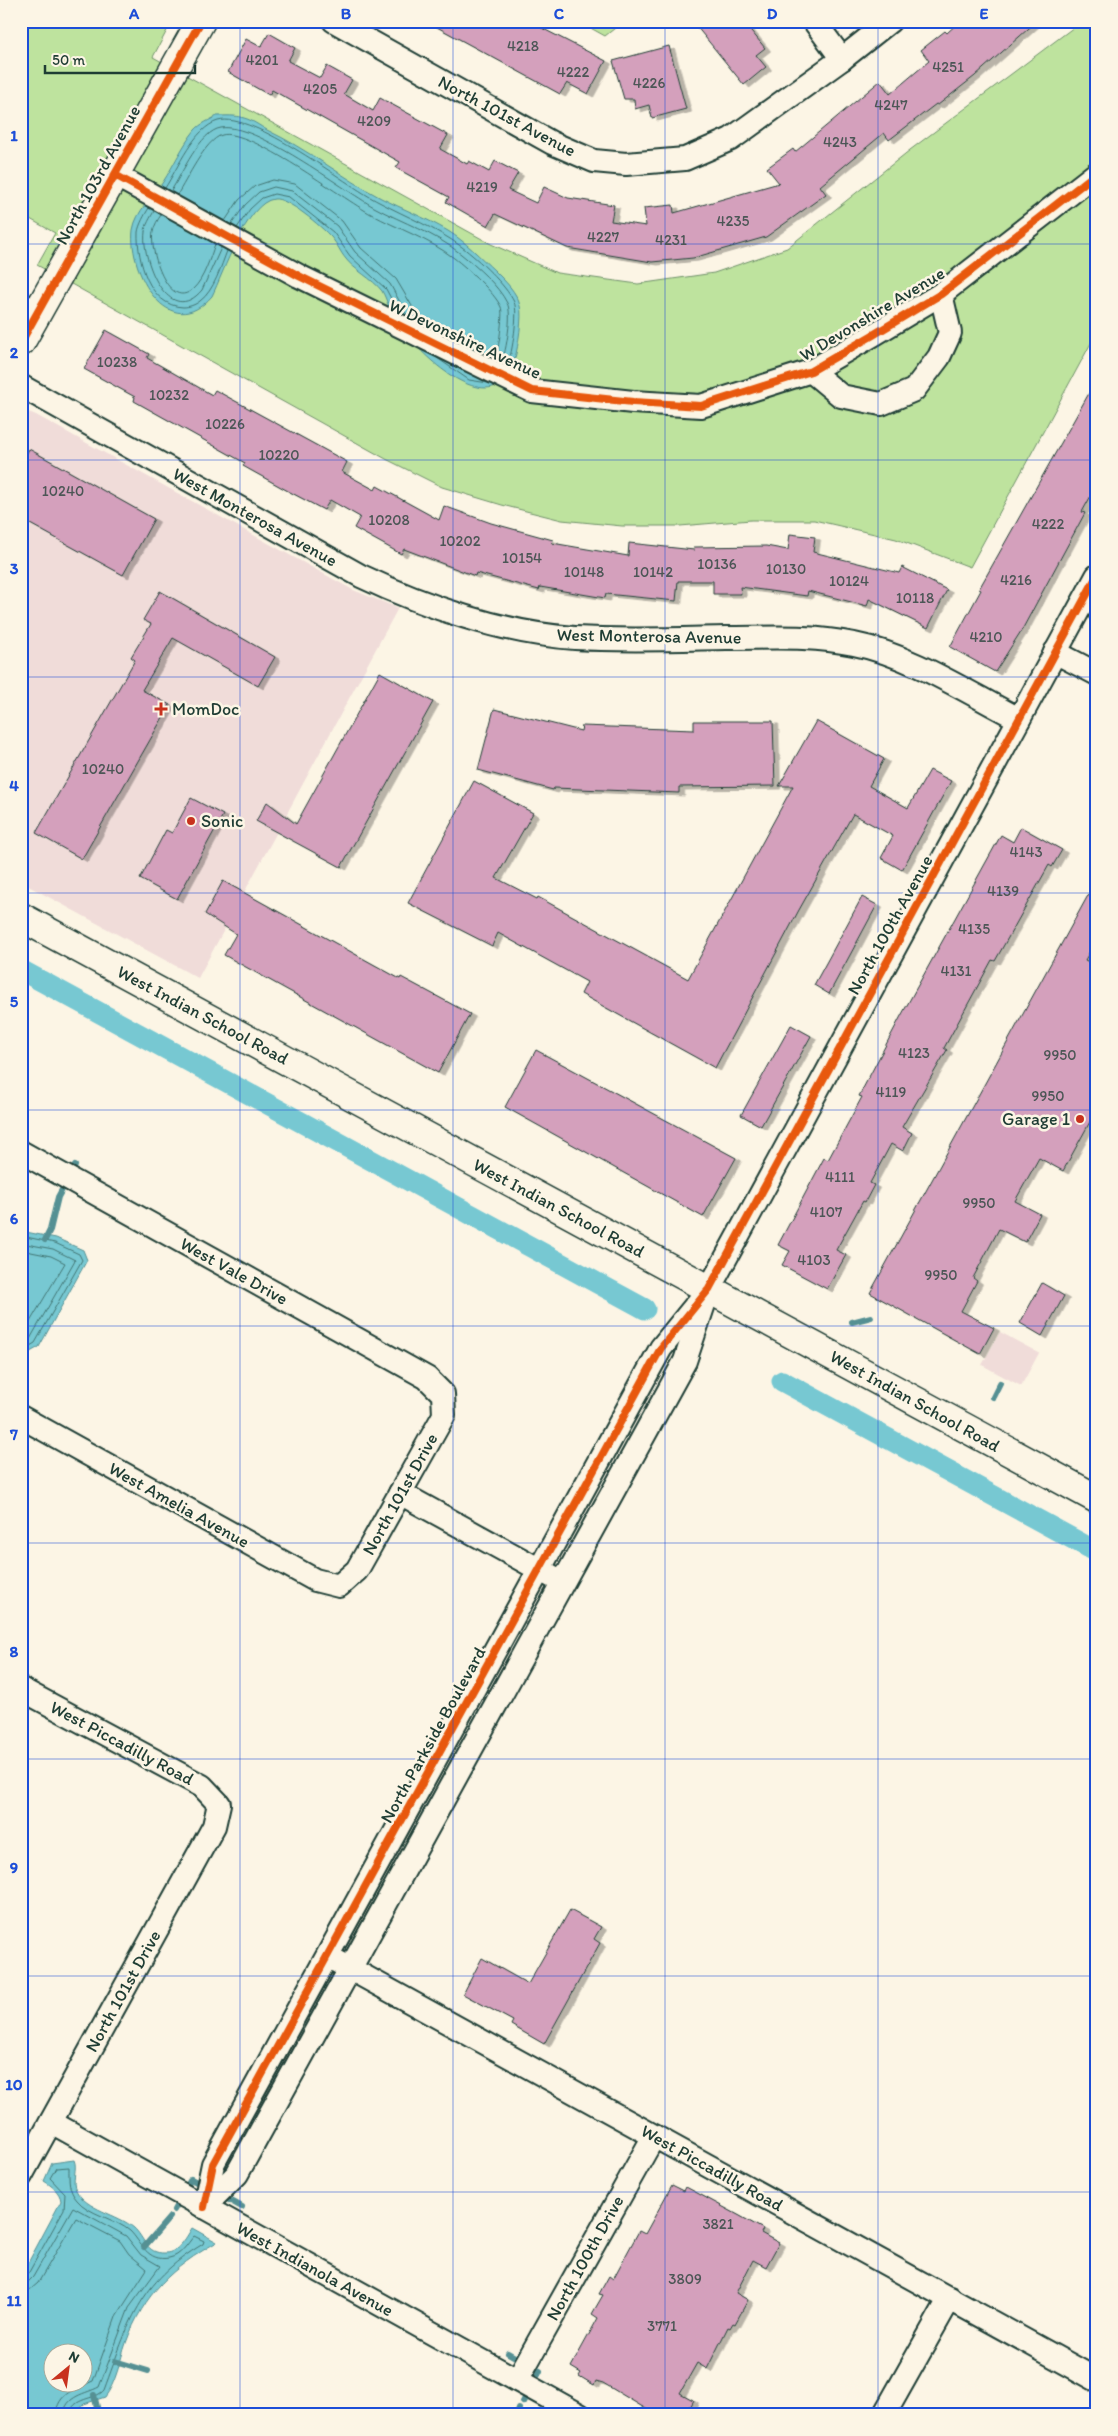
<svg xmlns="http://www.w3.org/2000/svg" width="1118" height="2436" font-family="Itim,sans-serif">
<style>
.built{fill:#f0dcd9}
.green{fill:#bee39e;stroke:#6e9069}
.water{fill:#77c8d2;stroke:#549093;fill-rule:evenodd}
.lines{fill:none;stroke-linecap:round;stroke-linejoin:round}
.shore{stroke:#427573;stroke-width:1}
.stream{stroke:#549093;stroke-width:6}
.canal{stroke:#77c8d2;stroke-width:21}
.building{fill:#d4a0bc;stroke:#1f3d34;filter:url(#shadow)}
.street-casing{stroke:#1f3d34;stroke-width:26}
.secondary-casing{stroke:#1f3d34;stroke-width:31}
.street{stroke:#fcf5e5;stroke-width:22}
.secondary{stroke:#fcf5e5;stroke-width:28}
.cycleway-casing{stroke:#fcf5e5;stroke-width:11}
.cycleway{stroke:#e8590c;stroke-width:8}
.grid{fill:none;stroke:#1d4ed8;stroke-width:1;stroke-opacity:0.55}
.poi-dot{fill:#c8321e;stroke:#fcf5e5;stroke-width:2}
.labels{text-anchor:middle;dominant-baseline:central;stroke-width:5;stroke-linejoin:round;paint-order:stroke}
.number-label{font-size:15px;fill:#4c5656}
.street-label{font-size:18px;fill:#1f3d34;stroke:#fcf5e5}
.poi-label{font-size:18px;fill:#1f3d34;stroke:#fcf5e5;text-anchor:start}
.neatline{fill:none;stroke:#1d4ed8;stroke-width:2}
.grid-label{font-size:16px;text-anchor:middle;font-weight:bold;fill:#1d4ed8}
</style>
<defs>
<filter id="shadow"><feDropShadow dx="5.5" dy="3" stdDeviation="0" flood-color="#0004"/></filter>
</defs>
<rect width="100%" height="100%" fill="#fcf5e5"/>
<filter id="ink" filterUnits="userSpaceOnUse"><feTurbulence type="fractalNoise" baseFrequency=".02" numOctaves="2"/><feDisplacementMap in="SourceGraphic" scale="10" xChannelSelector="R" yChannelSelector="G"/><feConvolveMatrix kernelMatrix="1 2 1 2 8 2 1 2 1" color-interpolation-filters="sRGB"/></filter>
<g filter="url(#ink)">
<g class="built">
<polygon points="21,409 36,415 353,590 398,608 198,978 21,882"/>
<polygon points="1000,1332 1039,1353 1021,1386 982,1365"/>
</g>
<g class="green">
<polygon points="21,21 172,21 153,57 491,244 557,273 638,284 714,273 787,248 910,150 1082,21 1097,21 1097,332 970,567 896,539 814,520 751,520 680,526 622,526 562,520 502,505 442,487 386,459 37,265 55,233 21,214"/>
<polygon points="578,21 624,21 605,36"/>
</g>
<g class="water">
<path d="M217 116C225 116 236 115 244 118 252 120 260 126 267 130 307 149 342 177 381 198 403 209 426 218 448 231 466 242 480 257 495 271 505 281 517 292 520 306 523 316 518 347 515 358 500 420 438 371 414 343 405 333 396 319 389 307 387 302 385 296 382 291 373 279 353 269 346 259 340 252 338 245 331 237 322 227 287 197 274 199 247 202 223 274 212 296 169 346 128 272 133 230 136 211 153 197 163 182 174 165 182 146 195 130 200 124 210 120 217 116Z"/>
<polygon points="21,1231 56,1238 83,1250 87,1260 39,1347 23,1356 21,1356"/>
<path d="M74 2160C78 2168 71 2181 76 2190 86 2210 118 2214 134 2228 144 2237 146 2254 165 2253 178 2253 186 2238 192 2228L217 2242C172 2268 144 2293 126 2343 120 2360 116 2383 105 2397L84 2404 74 2415H21V2276L61 2201C60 2192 52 2186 44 2181L52 2163ZM52 2354H82V2384H52Z"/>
</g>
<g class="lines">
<g class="shore">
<path d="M165 188C178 168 194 128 218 121 254 111 345 185 379 202 407 217 436 228 462 247 478 259 506 285 514 302 519 313 512 352 508 365"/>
<path d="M171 191C182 174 200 131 221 128 255 122 342 189 374 207 403 223 435 233 461 254 477 267 498 285 507 303 513 313 506 351 502 362"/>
<path d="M177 195C187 180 205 140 222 135 249 127 343 199 371 214 398 229 429 239 454 258 468 269 494 292 501 307 504 314 498 350 496 359"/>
<path d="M149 208C145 214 139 225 138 232 137 260 149 306 183 307 189 307 195 305 200 301 214 291 221 266 227 251"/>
<path d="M154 211C151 217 145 226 145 232 141 260 169 329 202 290L221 248"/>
<path d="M161 215C158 219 154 226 153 232 149 249 168 312 193 289 204 279 210 258 215 244"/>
<polyline points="225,221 239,200 255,186 273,180 295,184 342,221 361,248 396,279 422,323"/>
<polyline points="231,225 245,205 259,192 274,187 292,191 337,226 355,252 390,284 407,315"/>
<polyline points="237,228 250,209 262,198 274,194 289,197 333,232 350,256 386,289 397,310"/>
<polyline points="437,358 469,380 488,383"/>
<polyline points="21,1236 55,1243 79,1254 82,1260 35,1343 21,1351"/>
<polyline points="21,1243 53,1249 75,1260 30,1339 21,1345"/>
<polyline points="21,1250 51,1256 65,1263 21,1337"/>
<path d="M21 2277 28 2274 64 2209 65 2194 50 2178 56 2168 69 2167C69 2179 68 2190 77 2200 88 2214 116 2219 130 2231 141 2242 147 2262 169 2258 181 2256 187 2244 194 2236L204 2241 203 2244C138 2283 129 2323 104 2390 95 2401 72 2396 70 2415"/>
<path d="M21 2283 28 2282 33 2277 73 2207 126 2236 141 2255 160 2266 129 2308 99 2387C86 2394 65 2395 64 2415"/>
<path d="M21 2291 31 2289 38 2283 76 2218 120 2241 129 2254 147 2269 116 2317 93 2381C77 2388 57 2393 56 2415"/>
</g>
<g class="stream">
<polyline points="45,1240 50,1230 58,1197 75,1166"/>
<polyline points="852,1322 871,1317"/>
<polyline points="993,1397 1000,1383"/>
<polyline points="222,2196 242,2207"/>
<polyline points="174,2210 191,2179 204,2186"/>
<polyline points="144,2247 170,2217"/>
<polyline points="508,2353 540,2371 523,2402"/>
<polyline points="115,2361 148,2371"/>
<polyline points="94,2395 99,2415"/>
<polyline points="517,2415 519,2409"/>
</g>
<g class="canal">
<polyline points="21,970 645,1309"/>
<polyline points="782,1381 1097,1552"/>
</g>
</g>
<g class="building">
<polygon points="426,21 528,21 606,61 588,94 567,83 560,94"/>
<polygon points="692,21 743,21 765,48 756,55 766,67 744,85"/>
<polygon points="960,21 1037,21 975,76 938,105 936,104 889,140 884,133 820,186 826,194 766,237 693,258 652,262 567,248 495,214 488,226 446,202 449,197 396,168 400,162 272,90 269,95 228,72 246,39 261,47 269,33 295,48 288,61 320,78 327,66 352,80 344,94 373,111 380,98 448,135 440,149 467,164 469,161 489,172 495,161 518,173 508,190 536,203 544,187 568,198 614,205 611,221 646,226 644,208 673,205 674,213 779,183 767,168 793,149 795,152 880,81 890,94 929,61 921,50 945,31 947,33"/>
<polygon points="669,46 686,109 652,118 649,105 635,109 634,99 624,99 613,61"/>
<polygon points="106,330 149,354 147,358 212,395 215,390 347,462 342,472 375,490 377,486 439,520 444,506 491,523 553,540 552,543 628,556 629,543 694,550 694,547 766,546 788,550 790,534 815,537 813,552 899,573 902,567 947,590 928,628 869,599 867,606 808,591 807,596 740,587 741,594 713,594 713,581 678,581 676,601 606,594 605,598 540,587 539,590 476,573 475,576 404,549 401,554 354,528 360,517 330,500 324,510 288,491 243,466 245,463 134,401 135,397 84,369"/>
<polygon points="1097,379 1097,485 1082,512 1085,513 1023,628 995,672 950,647 981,590 979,589"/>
<polygon points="29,449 154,519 123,575 21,519 21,464"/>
<polygon points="160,591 275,657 258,686 173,638 142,690 170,705 82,859 36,833 135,660 131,657 151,624 143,620"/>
<polygon points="380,672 433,702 341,867 256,821 267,802 296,824"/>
<polygon points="494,709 581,731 582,726 694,730 694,721 773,721 775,786 679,787 679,793 554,788 553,790 478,770"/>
<polygon points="816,721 884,759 869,786 908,808 930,770 951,781 902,870 881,858 893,836 853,814 799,910 715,1068 581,994 587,982 498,933 492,946 408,903 474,781 533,813 496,878 537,899 538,897 688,979 793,786 779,786"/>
<polygon points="191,798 223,815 177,899 140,879 166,830 172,833"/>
<polygon points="1021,827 1062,850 1052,867 1049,865 995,961 992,960 944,1048 947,1050 902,1127 912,1133 903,1151 891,1144 870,1183 874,1185 865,1202 863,1201 836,1250 846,1255 827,1289 782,1265 790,1251 778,1245 824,1158 828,1160 862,1097 859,1096 901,1016 1001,835 1013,842"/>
<polygon points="1097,879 1097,939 1085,960 1097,966 1097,1109 1063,1171 1039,1158 1015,1201 1040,1214 1025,1242 999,1229 973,1278 977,1281 961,1311 994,1328 980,1354 870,1293"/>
<polygon points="223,881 400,979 401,977 470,1014 438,1073 224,955 236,934 205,914"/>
<polygon points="862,897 877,905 829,994 814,985"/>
<polygon points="791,1025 811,1036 761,1126 741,1115"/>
<polygon points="536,1050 736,1158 703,1217 505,1107"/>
<polygon points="1042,1283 1064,1296 1042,1336 1020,1323"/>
<polygon points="570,1910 601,1927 594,1939 600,1943 544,2044 511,2025 513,2021 463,1994 482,1958 528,1984"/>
<polygon points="672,2185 684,2191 686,2187 740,2216 763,2229 761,2233 779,2243 766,2267 753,2260 736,2293 748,2300 735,2324 733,2323 730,2328 728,2327 707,2369 697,2363 680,2393 693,2400 685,2415 656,2415 603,2383 596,2381 594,2385 579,2376 581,2373 571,2367 598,2318 592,2314 603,2295 599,2294 609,2276 613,2279 639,2231 645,2234"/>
</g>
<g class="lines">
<g class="street-casing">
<g id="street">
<polyline points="334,21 552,143 594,161 626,164 685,159 731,139 842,59 890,21"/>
<polyline points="814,21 842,59"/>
<polyline points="115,175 299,276 532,391 633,402 701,406 811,371 873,335 941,294 1097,173"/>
<polyline points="21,304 38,313"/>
<polyline points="811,371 841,396 881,404 914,390 939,357 950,333 941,294"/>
<path d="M21 386 361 576C424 606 505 634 575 638 625 641 676 639 726 638 772 638 809 635 854 644 911 655 968 693 1019 719"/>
<polyline points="1055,652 1097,674"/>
<polyline points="21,1152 427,1378 443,1394 444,1415 357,1570 339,1586 315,1580 21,1417"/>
<polyline points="400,1493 553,1577"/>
<polyline points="21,1689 202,1786 219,1804 214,1826 21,2176"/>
<polyline points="338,1962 1097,2380"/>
<polyline points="51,2122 580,2415"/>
<polyline points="204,2207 213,2164 661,1348 709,1289 1097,576"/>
<polyline points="204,2207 237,2174 685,1361 704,1304"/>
<polyline points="517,2380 654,2136"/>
<polyline points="884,2415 950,2298"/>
</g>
</g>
<g class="secondary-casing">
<g id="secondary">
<polyline points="21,342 201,21"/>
<polyline points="21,917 1097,1499"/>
</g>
</g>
<use href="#street" class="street"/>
<use href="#secondary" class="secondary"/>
<g class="cycleway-casing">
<g id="cycleway">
<polyline points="115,175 299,276 532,391 633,402 701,406 811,371 873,335 941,294 1097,173"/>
<polyline points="21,342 201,21"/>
<polyline points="204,2207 213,2164 661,1348 709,1289 1097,576"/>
</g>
</g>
<use href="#cycleway" class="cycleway"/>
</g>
</g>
<path class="grid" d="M240 21V2415M453 21V2415M665 21V2415M878 21V2415M21 244H1097M21 460H1097M21 677H1097M21 893H1097M21 1110H1097M21 1326H1097M21 1543H1097M21 1759H1097M21 1976H1097M21 2192H1097"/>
<g class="poi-dot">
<path d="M158.5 701.5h5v5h5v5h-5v5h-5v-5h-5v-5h5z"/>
<circle cx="191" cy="821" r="5"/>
<circle cx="1080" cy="1119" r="5"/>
</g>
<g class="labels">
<g class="number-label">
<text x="523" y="46">4218</text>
<text x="262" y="60">4201</text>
<text x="948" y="67">4251</text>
<text x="573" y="72">4222</text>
<text x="649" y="83">4226</text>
<text x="320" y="89">4205</text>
<text x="891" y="105">4247</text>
<text x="374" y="121">4209</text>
<text x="840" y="142">4243</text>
<text x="482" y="187">4219</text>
<text x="733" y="221">4235</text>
<text x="603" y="237">4227</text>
<text x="671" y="240">4231</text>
<text x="117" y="362">10238</text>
<text x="169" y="395">10232</text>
<text x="225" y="424">10226</text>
<text x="279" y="455">10220</text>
<text x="63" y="491">10240</text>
<text x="389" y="520">10208</text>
<text x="1048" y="524">4222</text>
<text x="460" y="541">10202</text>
<text x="522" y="558">10154</text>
<text x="717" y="564">10136</text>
<text x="786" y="569">10130</text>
<text x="584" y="572">10148</text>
<text x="653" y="572">10142</text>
<text x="1016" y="580">4216</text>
<text x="849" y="581">10124</text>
<text x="915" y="598">10118</text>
<text x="986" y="637">4210</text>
<text x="103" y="769">10240</text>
<text x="1026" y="852">4143</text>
<text x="1003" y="891">4139</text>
<text x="974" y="929">4135</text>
<text x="956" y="971">4131</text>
<text x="914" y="1053">4123</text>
<text x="1060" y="1055">9950</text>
<text x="891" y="1092">4119</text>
<text x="1048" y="1096">9950</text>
<text x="840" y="1177">4111</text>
<text x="979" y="1203">9950</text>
<text x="826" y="1212">4107</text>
<text x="814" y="1260">4103</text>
<text x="941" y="1275">9950</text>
<text x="718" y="2224">3821</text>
<text x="685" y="2279">3809</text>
<text x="662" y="2326">3771</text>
</g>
<g class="street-label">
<text transform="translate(507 116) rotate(28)">North 101st Avenue</text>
<text transform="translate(98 175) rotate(-61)">North 103rd Avenue</text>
<text transform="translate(872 314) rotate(-31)">W Devonshire Avenue</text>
<text transform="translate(465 339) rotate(25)">W Devonshire Avenue</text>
<text transform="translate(255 517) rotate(29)">West Monterosa Avenue</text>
<text transform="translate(649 636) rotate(1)">West Monterosa Avenue</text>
<text transform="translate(890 925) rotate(-61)">North 100th Avenue</text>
<text transform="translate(203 1015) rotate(28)">West Indian School Road</text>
<text transform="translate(559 1208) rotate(28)">West Indian School Road</text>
<text transform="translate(234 1271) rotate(29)">West Vale Drive</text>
<text transform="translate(915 1401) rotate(29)">West Indian School Road</text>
<text transform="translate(400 1494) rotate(-61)">North 101st Drive</text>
<text transform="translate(179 1505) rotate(29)">West Amelia Avenue</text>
<text transform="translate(433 1735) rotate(-61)">North Parkside Boulevard</text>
<text transform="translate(122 1743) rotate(28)">West Piccadilly Road</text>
<text transform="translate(123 1991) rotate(-61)">North 101st Drive</text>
<text transform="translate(712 2168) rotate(29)">West Piccadilly Road</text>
<text transform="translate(585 2258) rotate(-61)">North 100th Drive</text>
<text transform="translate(315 2269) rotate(29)">West Indianola Avenue</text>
</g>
<g class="poi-label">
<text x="172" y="709">MomDoc</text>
<text x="201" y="821">Sonic</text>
<text x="1070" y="1119" text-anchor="end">Garage 1</text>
</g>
</g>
<rect width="1118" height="2436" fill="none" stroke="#fcf5e5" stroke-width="55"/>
<g transform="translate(68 2368) rotate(29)"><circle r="24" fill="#fcf5e5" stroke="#a4ab9e"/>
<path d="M0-4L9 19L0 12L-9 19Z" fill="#c8321e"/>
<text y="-8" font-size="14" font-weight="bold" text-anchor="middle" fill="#1f3d34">N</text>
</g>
<path d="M45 65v8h150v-8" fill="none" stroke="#1f3d34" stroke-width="2.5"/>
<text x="52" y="65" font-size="15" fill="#1f3d34" stroke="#fcf5e5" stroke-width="4" paint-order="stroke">50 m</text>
<rect x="28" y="28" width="1062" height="2380" class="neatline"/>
<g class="grid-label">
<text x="134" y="19">A</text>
<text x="346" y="19">B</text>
<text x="559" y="19">C</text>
<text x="772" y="19">D</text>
<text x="984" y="19">E</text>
<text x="14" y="141">1</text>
<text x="14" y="358">2</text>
<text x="14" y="574">3</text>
<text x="14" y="791">4</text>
<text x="14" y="1007">5</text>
<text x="14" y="1224">6</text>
<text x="14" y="1440">7</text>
<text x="14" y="1657">8</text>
<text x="14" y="1873">9</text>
<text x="14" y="2090">10</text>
<text x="14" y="2306">11</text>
</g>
</svg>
